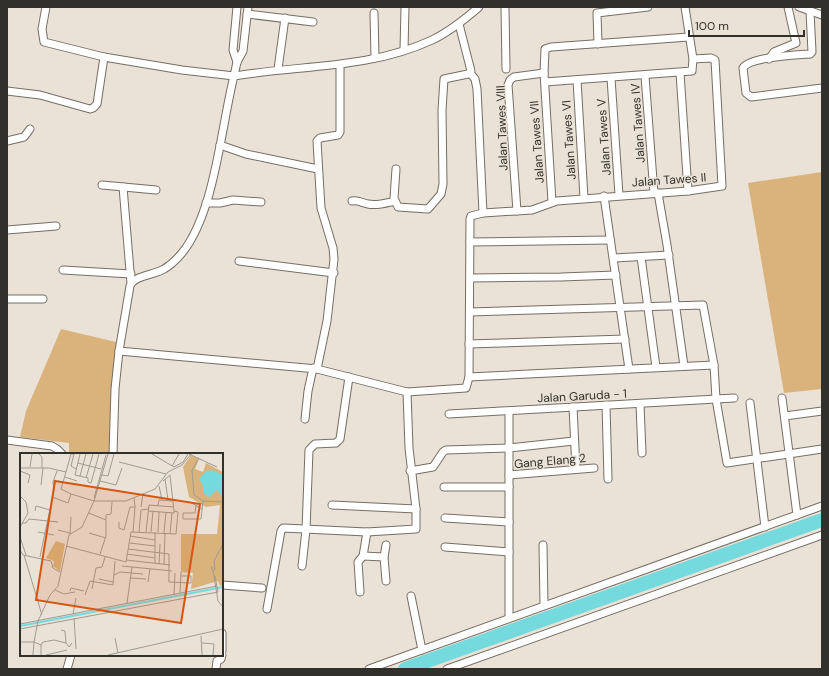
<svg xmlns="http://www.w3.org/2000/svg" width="829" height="676" font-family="'DM Sans',sans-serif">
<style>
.green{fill:#d9b37b}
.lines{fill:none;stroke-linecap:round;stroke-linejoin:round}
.river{stroke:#74dade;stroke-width:14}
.street-casing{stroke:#756e65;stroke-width:9}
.street{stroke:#fff;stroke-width:7}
.labels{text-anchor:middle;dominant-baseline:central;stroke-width:3;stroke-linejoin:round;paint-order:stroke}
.street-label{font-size:12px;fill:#32302b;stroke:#eae2d7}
.inset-river{fill:none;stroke:#74dade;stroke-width:2}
.inset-road{fill:none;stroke:#a09b92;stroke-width:1}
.view{fill:#d6550f;fill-opacity:0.15;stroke:#d6550f;stroke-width:2}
.inset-edge{fill:none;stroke:#32302b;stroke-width:2}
</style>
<rect width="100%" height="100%" fill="#eae2d7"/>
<g class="green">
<polygon points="822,172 822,389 784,393 748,183"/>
<polygon points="61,329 116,342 113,454 69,454 69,443 20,437 26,411"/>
</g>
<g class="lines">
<polyline class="river" points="405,669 822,520"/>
<g class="street-casing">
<g id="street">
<polyline points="46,7 42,29 44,42 104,57"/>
<polyline points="237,7 233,50 237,62"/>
<polyline points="505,7 506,69"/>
<polyline points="799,7 822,15"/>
<path d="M810 11 812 52 810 54C797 55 749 57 743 68L746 93 751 97 822 88"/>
<polyline points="374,13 375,58"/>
<polyline points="247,14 313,22"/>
<polyline points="598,44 597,13 648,7"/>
<polyline points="404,50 405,7"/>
<polyline points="769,59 774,52 796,43 788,7"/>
<polyline points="278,69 285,18"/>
<polyline points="470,73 475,79 477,89 483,213"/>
<polyline points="680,73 688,191"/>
<polyline points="645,76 654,193"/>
<polyline points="611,78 619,195"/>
<polyline points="577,80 584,198"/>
<polyline points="545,82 692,71 693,59 685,7"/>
<polyline points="7,91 40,95 90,109 93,108 97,104 104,57 182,70 234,76 237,62 243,51 248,7"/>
<polyline points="7,141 24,137 30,129"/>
<polyline points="220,145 246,154 318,169"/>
<polyline points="396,169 394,198 398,207 428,209 441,194 443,184 442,110 444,79 468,74 471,71 459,24"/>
<polyline points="102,185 156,190"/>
<polyline points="123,187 131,283"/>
<polyline points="658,193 667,245 684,366"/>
<polyline points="604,196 629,369"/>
<path d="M352 201C359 200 362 203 368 204 377 206 386 203 395 201"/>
<polyline points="552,202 544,73 545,49 551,47 689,37"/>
<polyline points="206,203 220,203 233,200 261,202"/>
<polyline points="517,211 508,85 510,80 514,77 544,73"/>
<polyline points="7,230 56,226"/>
<polyline points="470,242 610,240"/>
<polyline points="641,257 656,367"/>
<polyline points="614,258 669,255"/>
<polyline points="239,261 334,273"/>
<polyline points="63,270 131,274"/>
<polyline points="471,278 561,277 616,275"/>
<polyline points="7,299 43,299"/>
<polyline points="470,312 703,305 714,365 716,399 727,463 822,449"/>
<polyline points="469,344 625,339"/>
<polyline points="119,351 317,369 407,392 466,388 469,377 470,219 471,216 483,213 532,210 557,201 688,191 722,186 715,60 711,58 693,59"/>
<polyline points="317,369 327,321 334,259 333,248 321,208 317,141 320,138 338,135 340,132 340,65"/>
<polyline points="469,377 714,365"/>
<polyline points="782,398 797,515"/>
<polyline points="750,403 765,527"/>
<polyline points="640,404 642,453"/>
<polyline points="606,405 608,479"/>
<polyline points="573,407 576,469"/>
<polyline points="449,414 734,398"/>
<polyline points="785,416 822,411"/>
<polyline points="305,419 308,391 313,368"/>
<polyline points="7,440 52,446 57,449 62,454"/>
<path d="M113 454 115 389 119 351 130 286C134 275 155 275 164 269 171 265 177 259 182 253 215 212 221 127 234 76 300 65 370 69 432 40 449 32 464 20 479 7"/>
<polyline points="410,471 433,467 443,452 446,450 509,448 574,441"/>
<polyline points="509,475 594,468"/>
<polyline points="444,487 509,487"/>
<polyline points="332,505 416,509"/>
<polyline points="445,518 509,522"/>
<polyline points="543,545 544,605"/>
<polyline points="445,547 509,552"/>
<polyline points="363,556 384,557 386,581"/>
<polyline points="384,557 386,545"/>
<polyline points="302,566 306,530 309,450 315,444 336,443 340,439 349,377"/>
<polyline points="222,585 262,588"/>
<polyline points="360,592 358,562 363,556 367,532"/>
<polyline points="411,596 422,650"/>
<polyline points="267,609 281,531 283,528 367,532 416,529 416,509 409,448 407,392"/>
<polyline points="509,618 509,411"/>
<polyline points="222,651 222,633"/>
<polyline points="67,669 71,655"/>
<polyline points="216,669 217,661 221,659 222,655"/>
<polyline points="369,669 822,506"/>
<polyline points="447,669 822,535"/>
</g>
</g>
<use href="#street" class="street"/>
</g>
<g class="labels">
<g class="street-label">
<text transform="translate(638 123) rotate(-94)">Jalan Tawes IV</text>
<text transform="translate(502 128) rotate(-92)">Jalan Tawes VIII</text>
<text transform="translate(604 137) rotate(-94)">Jalan Tawes V</text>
<text transform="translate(569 140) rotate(-94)">Jalan Tawes VI</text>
<text transform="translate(537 142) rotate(-94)">Jalan Tawes VII</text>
<text transform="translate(669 180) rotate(-4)">Jalan Tawes II</text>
<text transform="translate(582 396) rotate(-3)">Jalan Garuda - 1</text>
<text transform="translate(550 461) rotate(-5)">Gang Elang 2</text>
</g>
</g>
<g transform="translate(20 453)">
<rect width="203" height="203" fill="#eae2d7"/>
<path d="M171 2 179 6 175 16 183 19 186 10 203 19V132L200 133 198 128 171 136 173 120 161 119V81H197L200 52 186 54 169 44 163 14ZM36 88 45 91 40 118 33 113 34 108 26 105Z" fill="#d9b37b"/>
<path d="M192 17 203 22V45L197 37 189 44 183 40V33L179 26 186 18Z" fill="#74dade"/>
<path class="inset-river" d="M0 173 203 134"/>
<path class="inset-road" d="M19 1 22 4V15M54 1 51 13 56 16M60 1 55 22 68 25V29L71 30M132 1 154 14 163 9 168 1M169 1 197 14M179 5 172 17 174 42 183 48 203 49M99 9 146 21M58 10 81 16M152 13 159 1M10 14 12 1M0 15H29L46 19 51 1H54M0 18 10 22 8 30M46 19 41 36 51 41M82 22 88 23 94 1M60 23 66 1M45 24 57 28M66 25 73 1M145 26 148 47M80 28 96 32 102 15M143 28 150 22 154 58M71 30 79 1M21 32 23 15M139 33 142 47M0 43 6 49 8 60 0 74M32 44 48 50 51 41 74 48 88 1M74 45 86 2M170 49 182 56M138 52 139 47 154 48M176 52 175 60H163V66H181L183 48M121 54 123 40M15 58 16 53 30 57M128 58 154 60V58M69 60 86 67M99 69V75L104 77 110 54H115L114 45M2 70H6L9 66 38 69M38 77 50 80M18 79 34 82M113 79 115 54M119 79 121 57 128 56M126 79 129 52 154 54M131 79 133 58M138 79 139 59M69 80 86 85M144 80 146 59M50 81 51 64M150 81 152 60M110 83 135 87M0 84 6 102M110 90 135 93M46 93 106 109 111 79 156 81 158 59 154 58M108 96 149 101V129L171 130V123H161M0 97 3 102 31 108 33 115 40 119M80 101 86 83V62L91 61 92 49M107 101 135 105M4 102 22 162M20 104 34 37 33 29 37 18M106 107 150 112M135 110V79M139 111 140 91M144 111 145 80M102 113 152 118M193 113 191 115 193 117 195 116 194 108 203 91M193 117 198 148 203 154M94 122 100 119 123 121M195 123 198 139M111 125 126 126M79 126 93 129M128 129 130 116M72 136 76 115 82 114 85 104M35 137 44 141 55 139M50 138 51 135 64 138M160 140 161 119M65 142 70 128 93 132 95 108M154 142 155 120M107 150 112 114M53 161 56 145M54 165 56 196M0 171 197 133M0 176 198 139M41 177 45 178 46 190M181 183 182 202M95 185 98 200M0 189H14L13 202M182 190 194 191 193 202M21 192 23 189 34 187 46 190 49 194 52 190M21 202V192L14 189 18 168 30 142 38 133 49 82 62 74 74 48H106L135 36 148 19 162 12 171 1M26 202 47 197M88 202 203 176"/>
<path class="view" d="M35 28 180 51 161 170 16 147Z"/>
<rect width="203" height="203" class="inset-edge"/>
</g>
<rect width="829" height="676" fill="none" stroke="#32302b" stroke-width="16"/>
<path d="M689 30v6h115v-6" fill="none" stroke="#32302b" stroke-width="2"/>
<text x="695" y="30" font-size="12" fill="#32302b" stroke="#eae2d7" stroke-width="3" paint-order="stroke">100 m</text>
</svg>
